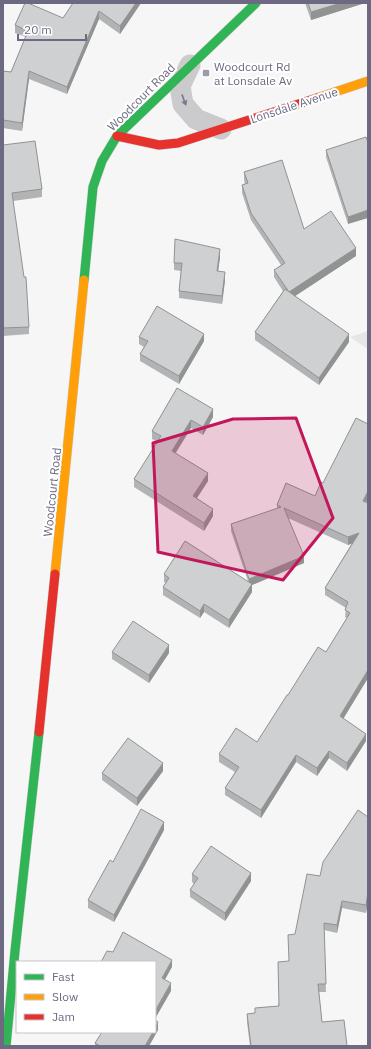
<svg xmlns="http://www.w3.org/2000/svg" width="371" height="1049" font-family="'IBM Plex Sans',sans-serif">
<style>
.built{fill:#e5e6e8}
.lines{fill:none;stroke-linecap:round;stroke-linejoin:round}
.fast-casing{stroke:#d2d2d3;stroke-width:10}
.slow-casing{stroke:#d2d2d3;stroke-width:10}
.jam-casing{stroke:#d2d2d3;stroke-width:10}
.street{stroke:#cbcbcd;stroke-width:21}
.fast{stroke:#30b455;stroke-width:9}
.slow{stroke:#ff9f0a;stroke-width:9}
.jam{stroke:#e5322d;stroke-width:9}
.wall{fill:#b2b3b4}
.shaded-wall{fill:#919292}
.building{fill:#cfd0d1;stroke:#919292}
.oneway{fill:#7b788d}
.marked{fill:#c2185b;fill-opacity:0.2;stroke:#c2185b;stroke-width:3;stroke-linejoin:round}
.poi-dot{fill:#9d9aaa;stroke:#fff;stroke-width:1.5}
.labels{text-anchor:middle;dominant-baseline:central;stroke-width:4;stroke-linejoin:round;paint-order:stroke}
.poi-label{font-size:12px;fill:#6d6982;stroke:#fff;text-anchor:start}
.street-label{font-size:12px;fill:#6d6982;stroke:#fff}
</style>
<rect width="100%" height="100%" fill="#f5f6f5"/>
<polygon class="built" points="368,331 368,349 350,337"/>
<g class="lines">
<g class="fast-casing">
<g id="fast">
<polyline points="84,280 93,187 102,161 117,136 256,3"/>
<polyline points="6,1046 15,951 39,732"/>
</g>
</g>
<g class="slow-casing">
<g id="slow">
<polyline points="317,98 368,81"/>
<polyline points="55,574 84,280"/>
</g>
</g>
<g class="jam-casing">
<g id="jam">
<polyline points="117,136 159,145 178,143 317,98"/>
<polyline points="39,732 55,574"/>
</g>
</g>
<polyline class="street" points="190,65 180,86 183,104 196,119 221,129"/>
<use href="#fast" class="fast"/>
<use href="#slow" class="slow"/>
<use href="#jam" class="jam"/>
</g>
<g class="wall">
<polygon points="73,3 141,3 120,34 99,19 67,94 29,79 22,131 3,128 3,71 11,72 26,37 15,33 15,25 63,18"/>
<polygon points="305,3 365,3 311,20"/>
<polygon points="368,142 348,224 326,157 326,150"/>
<polygon points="3,145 42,189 42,197 13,201 29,327 29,334 3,336"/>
<polygon points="244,172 304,229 356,256 295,296 349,342 319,385 255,340 255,332 283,291 274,277 274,270 281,265 251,220 242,193 242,185 245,184 244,180"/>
<polygon points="220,257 218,272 225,280 222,304 179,298 179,291 181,271 174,270 174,263"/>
<polygon points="139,337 204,341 179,384 140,361 140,354 144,347 139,344"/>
<polygon points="3,369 4,379 4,387 3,387"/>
<polygon points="177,388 213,417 203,435 191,428 176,453 208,481 197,498 213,516 204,531 134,487 134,479 158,442 152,439 152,431"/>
<polygon points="315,496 366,502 368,503 368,678 343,719 366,741 347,771 329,758 317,776 296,762 261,818 225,795 225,788 235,772 219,762 219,754 257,742 288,695 326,652 347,618 345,617 346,608 325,595 325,588 352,543 348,545 288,518 304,563 252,585 252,592 229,628 204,612 200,618 163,595 163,587 166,583 164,582 164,574 248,581 231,531 231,524 277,509 277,505"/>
<polygon points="112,652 169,653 149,683 112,659"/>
<polygon points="163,771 137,806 102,780 102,773"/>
<polygon points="368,817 368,899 366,913 342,908 337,933 324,930 326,992 319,992 322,1022 347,1046 250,1046 247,1022 247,1014 255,1013 255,1008 278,1006 295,934 320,876"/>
<polygon points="164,830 114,922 88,908 88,900 113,862"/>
<polygon points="192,874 251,881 225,921 190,897 190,890 194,884 192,882"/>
<polygon points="158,1030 149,1046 95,1046 95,1043"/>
</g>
<g class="shaded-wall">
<polygon points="136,3 141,3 120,34 120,26"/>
<polygon points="341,3 365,3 311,20 311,12"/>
<polygon points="99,11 99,19 67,94 67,87"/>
<polygon points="29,71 29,79 22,131 22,123"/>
<polygon points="368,210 368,218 348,224 348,217"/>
<polygon points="356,248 356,256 289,300 289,292"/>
<polygon points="220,249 220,257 217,279 217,271"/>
<polygon points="225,272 225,280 222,304 222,296"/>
<polygon points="204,334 204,341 179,384 179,376"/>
<polygon points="349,334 349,342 319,385 319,378"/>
<polygon points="213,409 213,417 203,435 203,427"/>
<polygon points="191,420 191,428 172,458 172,451"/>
<polygon points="208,473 208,481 193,504 193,496"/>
<polygon points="368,491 368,499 363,509 363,501"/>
<polygon points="213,509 213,516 204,531 204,523"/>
<polygon points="359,533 359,541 348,545 348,537"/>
<polygon points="304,556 304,563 252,585 252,592 229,628 229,620 249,586 249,579"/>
<polygon points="204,604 204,612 200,618 200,611"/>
<polygon points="169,645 169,653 149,683 149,675"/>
<polygon points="368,670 368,678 340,724 340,716"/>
<polygon points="366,734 366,741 347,771 347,763"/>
<polygon points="329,751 329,758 317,776 317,768"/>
<polygon points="296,755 296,762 261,818 261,810"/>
<polygon points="163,763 163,771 137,806 137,798"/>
<polygon points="164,822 164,830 114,922 114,915"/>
<polygon points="251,873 251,881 225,921 225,913"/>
<polygon points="368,892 368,899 366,913 366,905"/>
<polygon points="342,901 342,908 337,933 337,925"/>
<polygon points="172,960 172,967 162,985 162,978"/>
<polygon points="171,983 171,991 155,1019 155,1011"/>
<polygon points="158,1022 158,1030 149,1046 145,1046 153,1032 155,1032 155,1028"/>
</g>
<g class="building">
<polygon points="25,3 28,3 63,18 73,3 136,3 120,26 99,11 67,87 29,71 22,123 3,120 3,71 11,72 28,31 15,25"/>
<polygon points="308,3 341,3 311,12"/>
<polygon points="366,137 368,142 368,210 348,217 326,150"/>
<polygon points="35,141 42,189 12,193 24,277 26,277 29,327 3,328 3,145"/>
<polygon points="282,160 304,229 331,211 356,248 289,292 274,270 285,263 251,213 242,185 248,183 244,172"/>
<polygon points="175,239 220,249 217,271 225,272 222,296 179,291 182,263 174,263"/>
<polygon points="285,289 349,334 319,378 255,332"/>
<polygon points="157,306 204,334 179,376 140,354 148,341 139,337"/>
<polygon points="177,388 213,409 203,427 191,420 172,451 208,473 193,496 213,509 204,523 134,479 161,436 152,431"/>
<polygon points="356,418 368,424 368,491 363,501 368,503 368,670 340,716 366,734 347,763 329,751 317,768 296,755 261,810 225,788 239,767 219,754 236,728 257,742 287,695 288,695 318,647 326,652 350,613 345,610 348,602 325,588 359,533 348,537 284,508 304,556 249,579 231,524 281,507 277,505 286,483 315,496 321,482 323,483"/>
<polygon points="185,541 252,584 229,620 204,604 200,611 163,587 169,578 164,574"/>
<polygon points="133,621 169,645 149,675 112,652"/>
<polygon points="128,738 163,763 137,798 102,773"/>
<polygon points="141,809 164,822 114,915 88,900 110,860 113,862"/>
<polygon points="358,810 368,817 368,892 366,905 342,901 337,925 324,923 326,984 318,984 322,1022 344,1020 347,1046 251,1046 247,1014 255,1013 255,1008 279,1006 278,962 289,961 288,935 295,934 307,874 320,876 323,862"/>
<polygon points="211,846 251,873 225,913 190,890 198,878 192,874"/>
<polygon points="123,932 172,960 162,978 171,983 155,1011 155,962 101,962 107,951 113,952"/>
<polygon points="155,1020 158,1022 155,1028"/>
<polygon points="102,1032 153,1032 145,1046 100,1046 95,1043"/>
</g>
<defs><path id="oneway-solid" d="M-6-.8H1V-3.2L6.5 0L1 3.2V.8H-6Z"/></defs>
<use class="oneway" href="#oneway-solid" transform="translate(184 100) rotate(70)"/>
<path class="marked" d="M296 418 333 518 283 580 158 552 153 443 233 419Z"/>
<rect class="poi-dot" x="202" y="69" width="8" height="8" rx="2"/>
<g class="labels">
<g class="poi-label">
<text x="214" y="66">Woodcourt Rd<tspan x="214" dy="14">at Lonsdale Av</tspan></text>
</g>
<g class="street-label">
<text transform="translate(141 97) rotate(-45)">Woodcourt Road</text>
<text transform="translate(294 105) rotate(-18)">Lonsdale Avenue</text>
<text transform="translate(52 492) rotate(-84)">Woodcourt Road</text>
</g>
</g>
<rect width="371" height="1049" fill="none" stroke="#6d6982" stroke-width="8"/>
<rect x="16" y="961" width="140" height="72" fill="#ffffff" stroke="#c5c3cd"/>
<rect x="24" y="974" width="20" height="6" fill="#30b455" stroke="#c5c3cd"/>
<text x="52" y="981" font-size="12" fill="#6d6982">Fast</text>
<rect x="24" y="994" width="20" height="6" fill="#ff9f0a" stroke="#c5c3cd"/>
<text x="52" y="1001" font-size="12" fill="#6d6982">Slow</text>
<rect x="24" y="1014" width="20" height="6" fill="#e5322d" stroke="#c5c3cd"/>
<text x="52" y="1021" font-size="12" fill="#6d6982">Jam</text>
<path d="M18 34v6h68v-6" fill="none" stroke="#6d6982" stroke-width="2"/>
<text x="24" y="34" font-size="12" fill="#6d6982" stroke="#ffffff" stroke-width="3" paint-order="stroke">20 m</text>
</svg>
